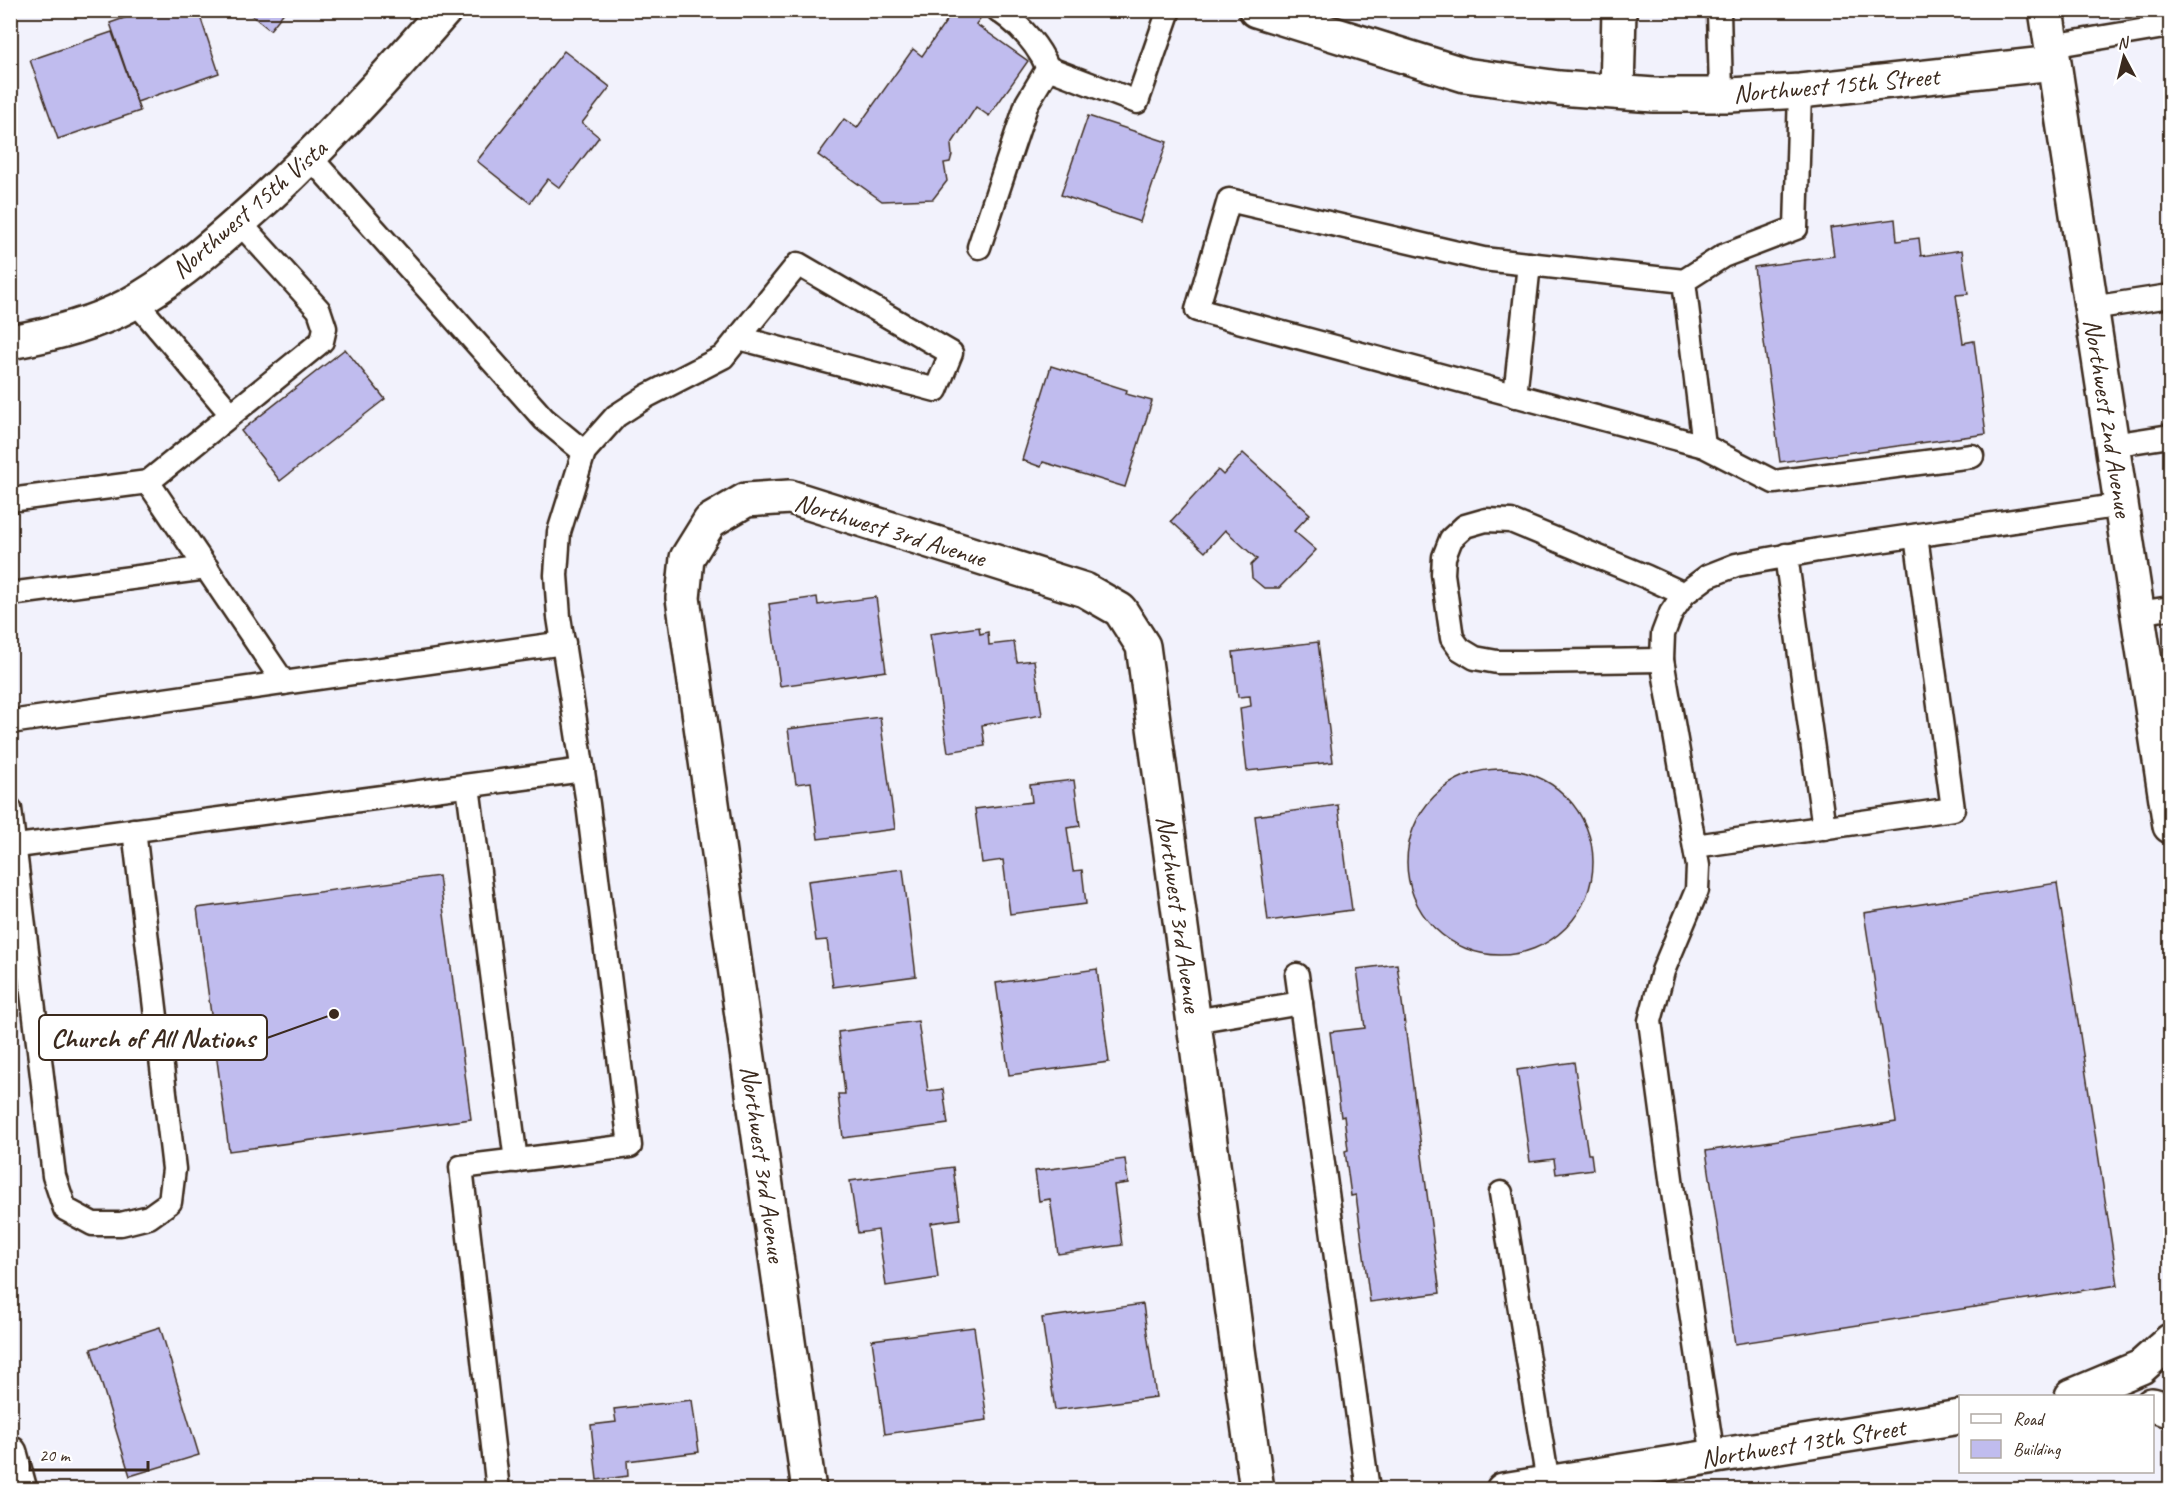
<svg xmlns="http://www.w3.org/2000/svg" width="2181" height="1500" font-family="Caveat,sans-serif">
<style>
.building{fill:#c0bcee;stroke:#3b2a1e;stroke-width:1.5}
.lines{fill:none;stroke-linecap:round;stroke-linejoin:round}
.lane-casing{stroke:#3b2a1e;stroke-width:27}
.street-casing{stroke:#3b2a1e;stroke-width:38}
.secondary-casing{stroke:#3b2a1e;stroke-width:38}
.lane{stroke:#fff;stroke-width:22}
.street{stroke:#fff;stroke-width:33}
.secondary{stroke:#fff;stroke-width:33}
.labels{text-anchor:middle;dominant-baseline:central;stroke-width:4.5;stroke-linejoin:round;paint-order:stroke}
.street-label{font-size:26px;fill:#3b2a1e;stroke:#fff}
.leader{fill:none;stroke:#3b2a1e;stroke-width:2}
.callout-dot{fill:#3b2a1e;stroke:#fff;stroke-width:2}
.callout{fill:#fff;stroke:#3b2a1e;stroke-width:2}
.callout-label{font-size:27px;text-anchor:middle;font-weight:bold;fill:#3b2a1e}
</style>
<rect width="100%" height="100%" fill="#f2f2fc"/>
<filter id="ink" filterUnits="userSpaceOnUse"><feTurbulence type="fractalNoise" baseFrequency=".0167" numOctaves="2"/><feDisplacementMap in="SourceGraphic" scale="12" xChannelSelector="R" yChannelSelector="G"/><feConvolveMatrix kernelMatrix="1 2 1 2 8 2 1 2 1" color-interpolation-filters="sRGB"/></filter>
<g filter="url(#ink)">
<g class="building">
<polygon points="147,10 198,10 219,73 137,102 110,23"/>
<polygon points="245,10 286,10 270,30"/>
<polygon points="954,10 974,10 982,16 976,24 1028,61 989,116 976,107 951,145 952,155 950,162 944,163 947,181 933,199 882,201 818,155 844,119 857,128 913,49 922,56"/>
<polygon points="112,32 140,111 58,139 30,60"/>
<polygon points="564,51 610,87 582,123 599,137 560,188 548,179 530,203 477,161"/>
<polygon points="1088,116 1167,142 1140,222 1061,195"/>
<polygon points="1895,219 1897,241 1919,238 1921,256 1962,250 1968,294 1956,295 1963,343 1974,341 1986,434 1780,462 1754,267 1834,256 1830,228"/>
<polygon points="345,349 385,399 280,481 241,431"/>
<polygon points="1051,366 1127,390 1126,394 1152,401 1125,487 1043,462 1041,467 1022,460"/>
<polygon points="1243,453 1310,514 1294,531 1316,550 1279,588 1264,588 1252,578 1251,565 1257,559 1225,530 1205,552 1171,521 1218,470 1223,475"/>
<polygon points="817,597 818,605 876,597 886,671 780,686 769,604"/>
<polygon points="979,627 980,634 988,632 989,645 1014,642 1017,662 1034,660 1042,715 982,725 985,746 948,752 930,634"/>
<polygon points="1318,642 1333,762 1247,771 1240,708 1251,706 1250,696 1238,697 1233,652"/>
<polygon points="880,717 895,829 818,839 811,782 796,784 788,729"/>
<circle cx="1500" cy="862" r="93"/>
<polygon points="1074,780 1080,826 1067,828 1073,871 1082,870 1086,904 1010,914 1003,860 982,863 975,809 1032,802 1030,785"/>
<polygon points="1338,805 1352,910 1268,921 1255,816"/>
<polygon points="903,869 916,976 833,987 827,940 816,941 808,881"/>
<polygon points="439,876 471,1119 229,1151 197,908"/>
<polygon points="2057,883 2118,1285 1735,1344 1706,1151 1896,1122 1864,913"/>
<polygon points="1397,964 1440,1293 1370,1302 1356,1195 1351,1196 1345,1151 1348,1150 1344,1116 1341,1117 1330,1032 1365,1028 1357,969"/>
<polygon points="1097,969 1109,1062 1009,1075 996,983"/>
<polygon points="918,1021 928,1091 943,1089 948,1124 843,1138 838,1094 845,1094 838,1032"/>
<polygon points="1574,1062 1588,1154 1591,1154 1593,1169 1556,1174 1554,1159 1530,1162 1517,1070"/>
<polygon points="1125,1159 1128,1183 1114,1185 1122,1245 1058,1254 1050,1199 1039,1201 1035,1171"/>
<polygon points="953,1167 960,1219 931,1223 938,1278 886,1286 878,1230 858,1233 850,1181"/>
<polygon points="1143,1304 1156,1397 1055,1410 1042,1318"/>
<polygon points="160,1327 199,1455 130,1476 91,1349"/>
<polygon points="974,1327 987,1420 885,1434 872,1340"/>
<polygon points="692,1400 699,1452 627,1461 628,1476 597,1480 591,1425 616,1422 614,1409"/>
</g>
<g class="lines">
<g class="lane-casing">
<g id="lane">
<path d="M998 10C1020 25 1037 43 1048 68"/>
<polyline points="1719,10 1721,95"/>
<polyline points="2051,46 2170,26"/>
<polyline points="310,157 544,419 584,452"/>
<polyline points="239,222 319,310 325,328 322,341 148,482 284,683"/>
<polyline points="979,247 1027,103 1048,68 1137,102 1169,10"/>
<polyline points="1684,281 1704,446 1197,310 1229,200 1483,259 1684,281 1723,256 1796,228 1800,91"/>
<polyline points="135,301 231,414"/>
<polyline points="2091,308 2170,296"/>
<polyline points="1515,396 1529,264"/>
<polyline points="2112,445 2170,436"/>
<polyline points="1704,446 1774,482 1972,456"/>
<polyline points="10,500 148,482"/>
<polyline points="1786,555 1824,828"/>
<polyline points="10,594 207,568"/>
<polyline points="2138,613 2170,608"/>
<polyline points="1662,660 1522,662 1497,662 1475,658 1460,649 1452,638 1443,574 1444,557 1451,539 1465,526 1486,520 1511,521 1647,577 1684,594"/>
<polyline points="10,722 564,643"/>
<polyline points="468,786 516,1161"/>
<polyline points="10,809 54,1176 65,1209 93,1224 121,1224 149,1217 170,1202 174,1169 134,830"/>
<polyline points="1695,846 1953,809 1916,536"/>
<polyline points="10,847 583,770"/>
<polyline points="1297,975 1368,1490"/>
<polyline points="1194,1021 1301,1003"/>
<polyline points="1501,1193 1548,1483"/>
<polyline points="1713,1457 1672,1186 1650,1021 1663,971 1697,890 1698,866 1662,660 1663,634 1671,613 1684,594 1708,576 1736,565 1818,550 2122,505"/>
<polyline points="498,1490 461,1167 630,1146 588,804 559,617 556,575 559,532 584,452 616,416 647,396 723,357 798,264 951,353 936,390 739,338"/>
</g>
</g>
<g class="street-casing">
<g id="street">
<polyline points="1256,10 1465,75 1559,88 1654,95 1730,95 1800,91 2054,63"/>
<polyline points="1617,92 1619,10"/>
<path d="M10 342C50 335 91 325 127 306 168 284 202 255 236 225 312 159 379 86 445 10"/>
<polyline points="2072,1396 2141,1367 2170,1341"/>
<polyline points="2152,1405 2170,1410"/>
<polyline points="809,1490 683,598 687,558 710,521 746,500 790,497 1085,590 1120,610 1143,646 1257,1490"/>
<polyline points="1503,1490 1960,1417"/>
</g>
</g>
<g class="secondary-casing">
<g id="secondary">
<polyline points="2046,10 2170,826"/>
<polyline points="10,1453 20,1490"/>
</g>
</g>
<use href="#lane" class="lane"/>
<use href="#street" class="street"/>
<use href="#secondary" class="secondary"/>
</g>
</g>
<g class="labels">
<g class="street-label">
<text transform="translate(1836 85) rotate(-5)">Northwest 15th Street</text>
<text transform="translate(249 209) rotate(-41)">Northwest 15th Vista</text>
<text transform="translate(2108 418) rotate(81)">Northwest 2nd Avenue</text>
<text transform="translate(890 530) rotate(17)">Northwest 3rd Avenue</text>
<text transform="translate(1179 914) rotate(82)">Northwest 3rd Avenue</text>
<text transform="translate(763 1164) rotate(82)">Northwest 3rd Avenue</text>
<text transform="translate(1803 1443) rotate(-9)">Northwest 13th Street</text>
</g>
</g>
<path class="leader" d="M334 1014L267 1038"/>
<circle class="callout-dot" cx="334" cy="1014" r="6"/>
<rect class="callout" x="39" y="1015" width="228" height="45" rx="6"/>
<g class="callout-label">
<text x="153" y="1047">Church of All Nations</text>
</g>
<rect width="2181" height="1500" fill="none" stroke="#fff" stroke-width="36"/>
<rect x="18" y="18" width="2145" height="1464" fill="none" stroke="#3b2a1e" stroke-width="2" filter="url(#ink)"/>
<rect x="1959" y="1395" width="195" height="78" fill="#ffffff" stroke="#b1aaa5" stroke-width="1.5"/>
<rect x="1971" y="1414" width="30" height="9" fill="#ffffff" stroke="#b1aaa5" stroke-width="1.5"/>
<text x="2013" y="1425" font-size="18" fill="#3b2a1e">Road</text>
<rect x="1971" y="1440" width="30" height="18" fill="#c0bcee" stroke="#b1aaa5" stroke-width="1.5"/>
<text x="2013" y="1455" font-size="18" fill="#3b2a1e">Building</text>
<g transform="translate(2124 57) rotate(353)" stroke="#ffffff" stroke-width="4.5" paint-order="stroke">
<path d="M0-4.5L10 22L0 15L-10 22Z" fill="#3b2a1e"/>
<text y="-9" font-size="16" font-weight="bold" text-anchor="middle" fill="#3b2a1e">N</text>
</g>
<path d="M30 1461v9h118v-9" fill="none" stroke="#3b2a1e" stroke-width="3"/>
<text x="39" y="1461" font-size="18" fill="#3b2a1e" stroke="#ffffff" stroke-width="4.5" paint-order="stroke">20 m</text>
</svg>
